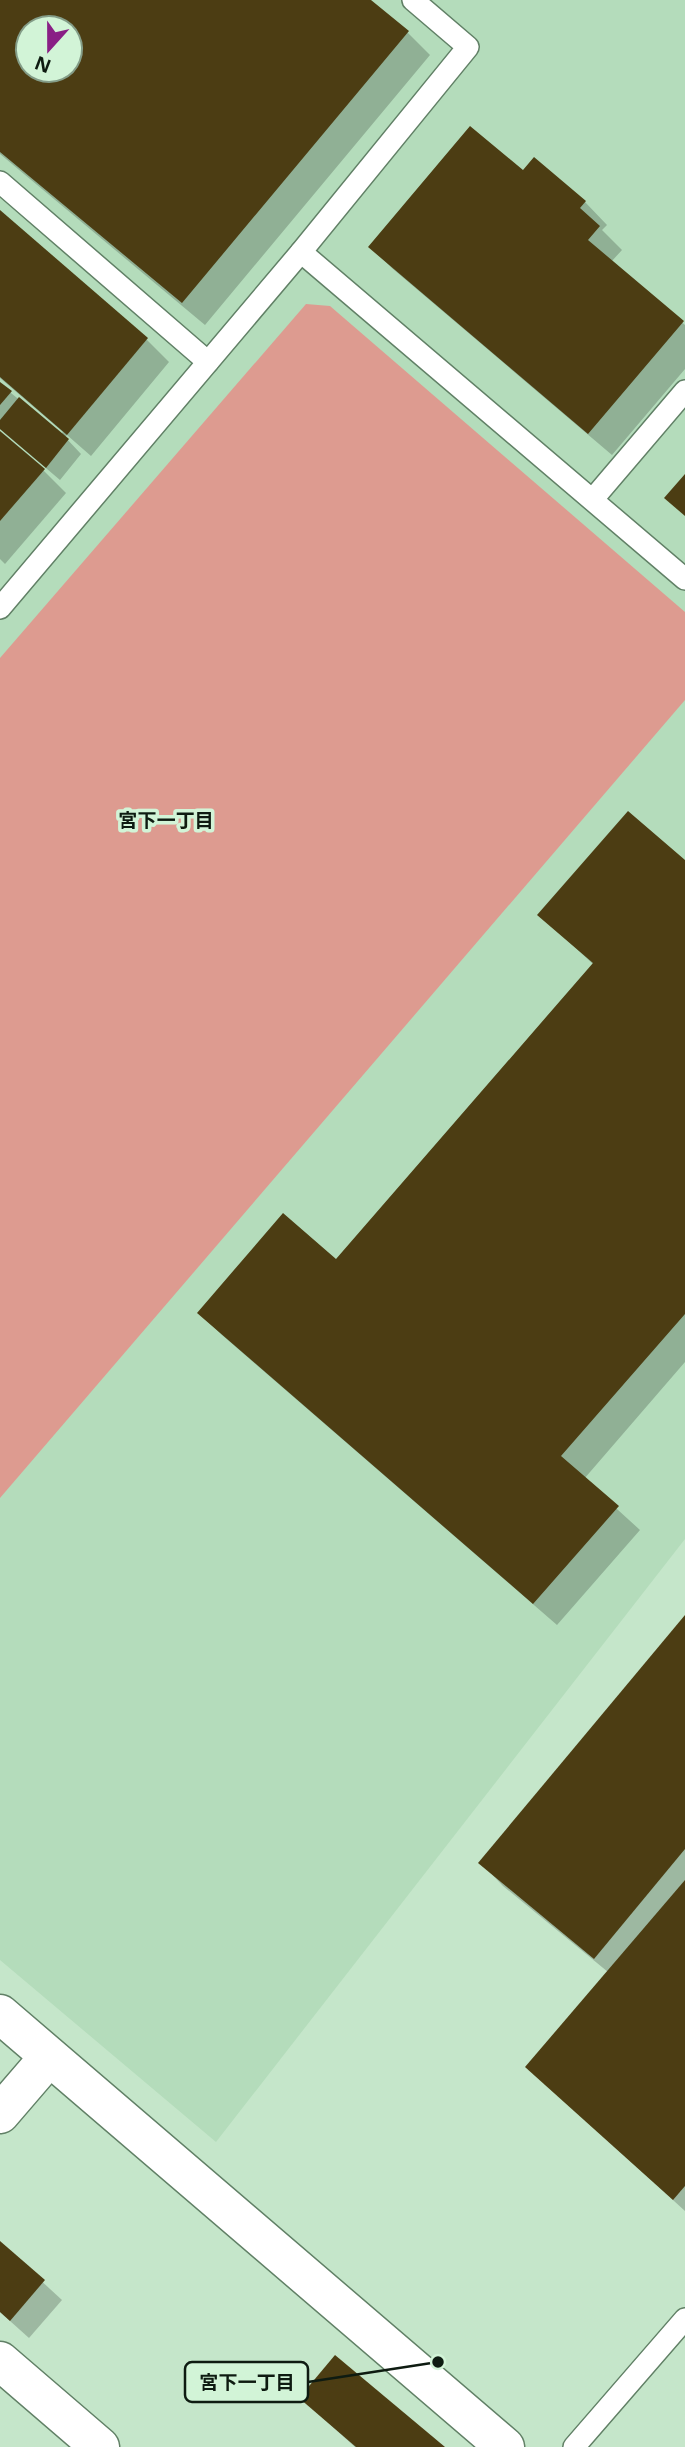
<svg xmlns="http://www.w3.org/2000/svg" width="685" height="2447" font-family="'Noto Sans','Noto Sans JP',sans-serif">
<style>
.built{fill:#b4dcbb;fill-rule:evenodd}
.green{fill:#dd9b90}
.shadow{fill:#0003;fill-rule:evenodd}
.building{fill:#4c3d13;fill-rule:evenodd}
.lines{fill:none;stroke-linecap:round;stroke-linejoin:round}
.lane-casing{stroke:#618066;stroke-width:24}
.street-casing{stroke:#618066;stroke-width:41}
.secondary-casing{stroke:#618066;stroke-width:41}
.lane{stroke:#fff;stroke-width:21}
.street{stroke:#fff;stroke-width:38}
.secondary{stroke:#fff;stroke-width:38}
.labels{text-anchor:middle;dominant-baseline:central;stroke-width:7;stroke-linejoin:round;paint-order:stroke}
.neighbourhood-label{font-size:19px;font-weight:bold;fill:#0e1b11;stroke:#d2f4d7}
.leader{fill:none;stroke:#0e1b11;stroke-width:2.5}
.callout-dot{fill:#0e1b11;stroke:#d2f4d7;stroke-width:2.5}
.callout{fill:#d2f4d7;stroke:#0e1b11;stroke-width:2.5}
.callout-label{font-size:19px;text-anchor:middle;font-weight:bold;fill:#0e1b11}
</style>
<rect width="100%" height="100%" fill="#c5e6ca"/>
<path class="built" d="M0 0H685V1539L216 2142 0 1960ZM28 28H70V70H28Z"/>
<polygon class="green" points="306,304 330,306 685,612 685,700 0,1498 0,658"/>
<g class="shadow">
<path d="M0 0H368L408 33 430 55 205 325 0 154ZM28 28H70V70H28Z"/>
<polygon points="523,173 585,202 607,225 602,230 622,250 611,262 685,325 685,369 612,455 393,269 370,247"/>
<polygon points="0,213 147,340 169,362 91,456 67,435 65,437 81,454 60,480 0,429 0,384 61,434 63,432 0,378"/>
<polygon points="0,434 42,469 66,493 5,564 0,559"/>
<polygon points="685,862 685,1362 584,1479 640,1530 557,1625 222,1335 199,1313 336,1261 594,965 540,915"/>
<polygon points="685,1618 685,2211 527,2067 608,1972 503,1886 481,1863"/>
<polygon points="0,2243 62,2300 29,2338 0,2312"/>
<polygon points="301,2398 442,2447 355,2447"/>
</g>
<g class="building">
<path d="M0 0H371L409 31 182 303 0 152ZM28 28H70V70H28Z"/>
<polygon points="470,126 523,170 534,157 586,201 580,208 600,226 588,240 684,321 588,434 368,247"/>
<polygon points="0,210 148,338 67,435 0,377"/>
<polygon points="0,382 12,391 0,405"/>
<polygon points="19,397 69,439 46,468 0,429 0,420"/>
<polygon points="0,431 45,469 0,521"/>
<polygon points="685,474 685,516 664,498"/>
<polygon points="628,811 685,860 685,1314 561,1456 619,1506 533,1604 197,1313 283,1213 336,1259 593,963 537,915"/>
<polygon points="685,1615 685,1849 594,1959 478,1863"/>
<polygon points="685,1880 685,2186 673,2200 525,2067"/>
<polygon points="0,2241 45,2280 10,2321 0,2312"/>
<polygon points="335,2355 445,2447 356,2447 299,2398"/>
</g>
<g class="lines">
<g class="lane-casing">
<g id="lane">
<polyline points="0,182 208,362"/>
<polyline points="301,252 685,579"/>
<polyline points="593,499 685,391"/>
<polyline points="0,608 301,252 468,47 413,0"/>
<polyline points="574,2447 685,2319"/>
</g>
</g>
<g class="street-casing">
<g id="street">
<polyline points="0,2114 49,2057"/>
<polyline points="0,2361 100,2447"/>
</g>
</g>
<g class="secondary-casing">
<polyline id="secondary" points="0,2014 505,2447"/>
</g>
<use href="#lane" class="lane"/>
<use href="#street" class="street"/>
<use href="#secondary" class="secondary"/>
</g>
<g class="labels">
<g class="neighbourhood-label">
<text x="166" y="820">宮下一丁目</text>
</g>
</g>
<path class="leader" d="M438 2362L308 2382"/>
<circle class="callout-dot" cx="438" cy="2362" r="7"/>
<rect class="callout" x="185" y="2362" width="123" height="40" rx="7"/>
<g class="callout-label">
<text x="247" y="2389">宮下一丁目</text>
</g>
<g transform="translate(49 49) rotate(201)"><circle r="33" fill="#d2f4d7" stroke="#849d88" stroke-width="2"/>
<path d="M0-5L12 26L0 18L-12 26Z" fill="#891f85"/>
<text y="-10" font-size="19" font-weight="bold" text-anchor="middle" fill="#0e1b11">N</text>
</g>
</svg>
